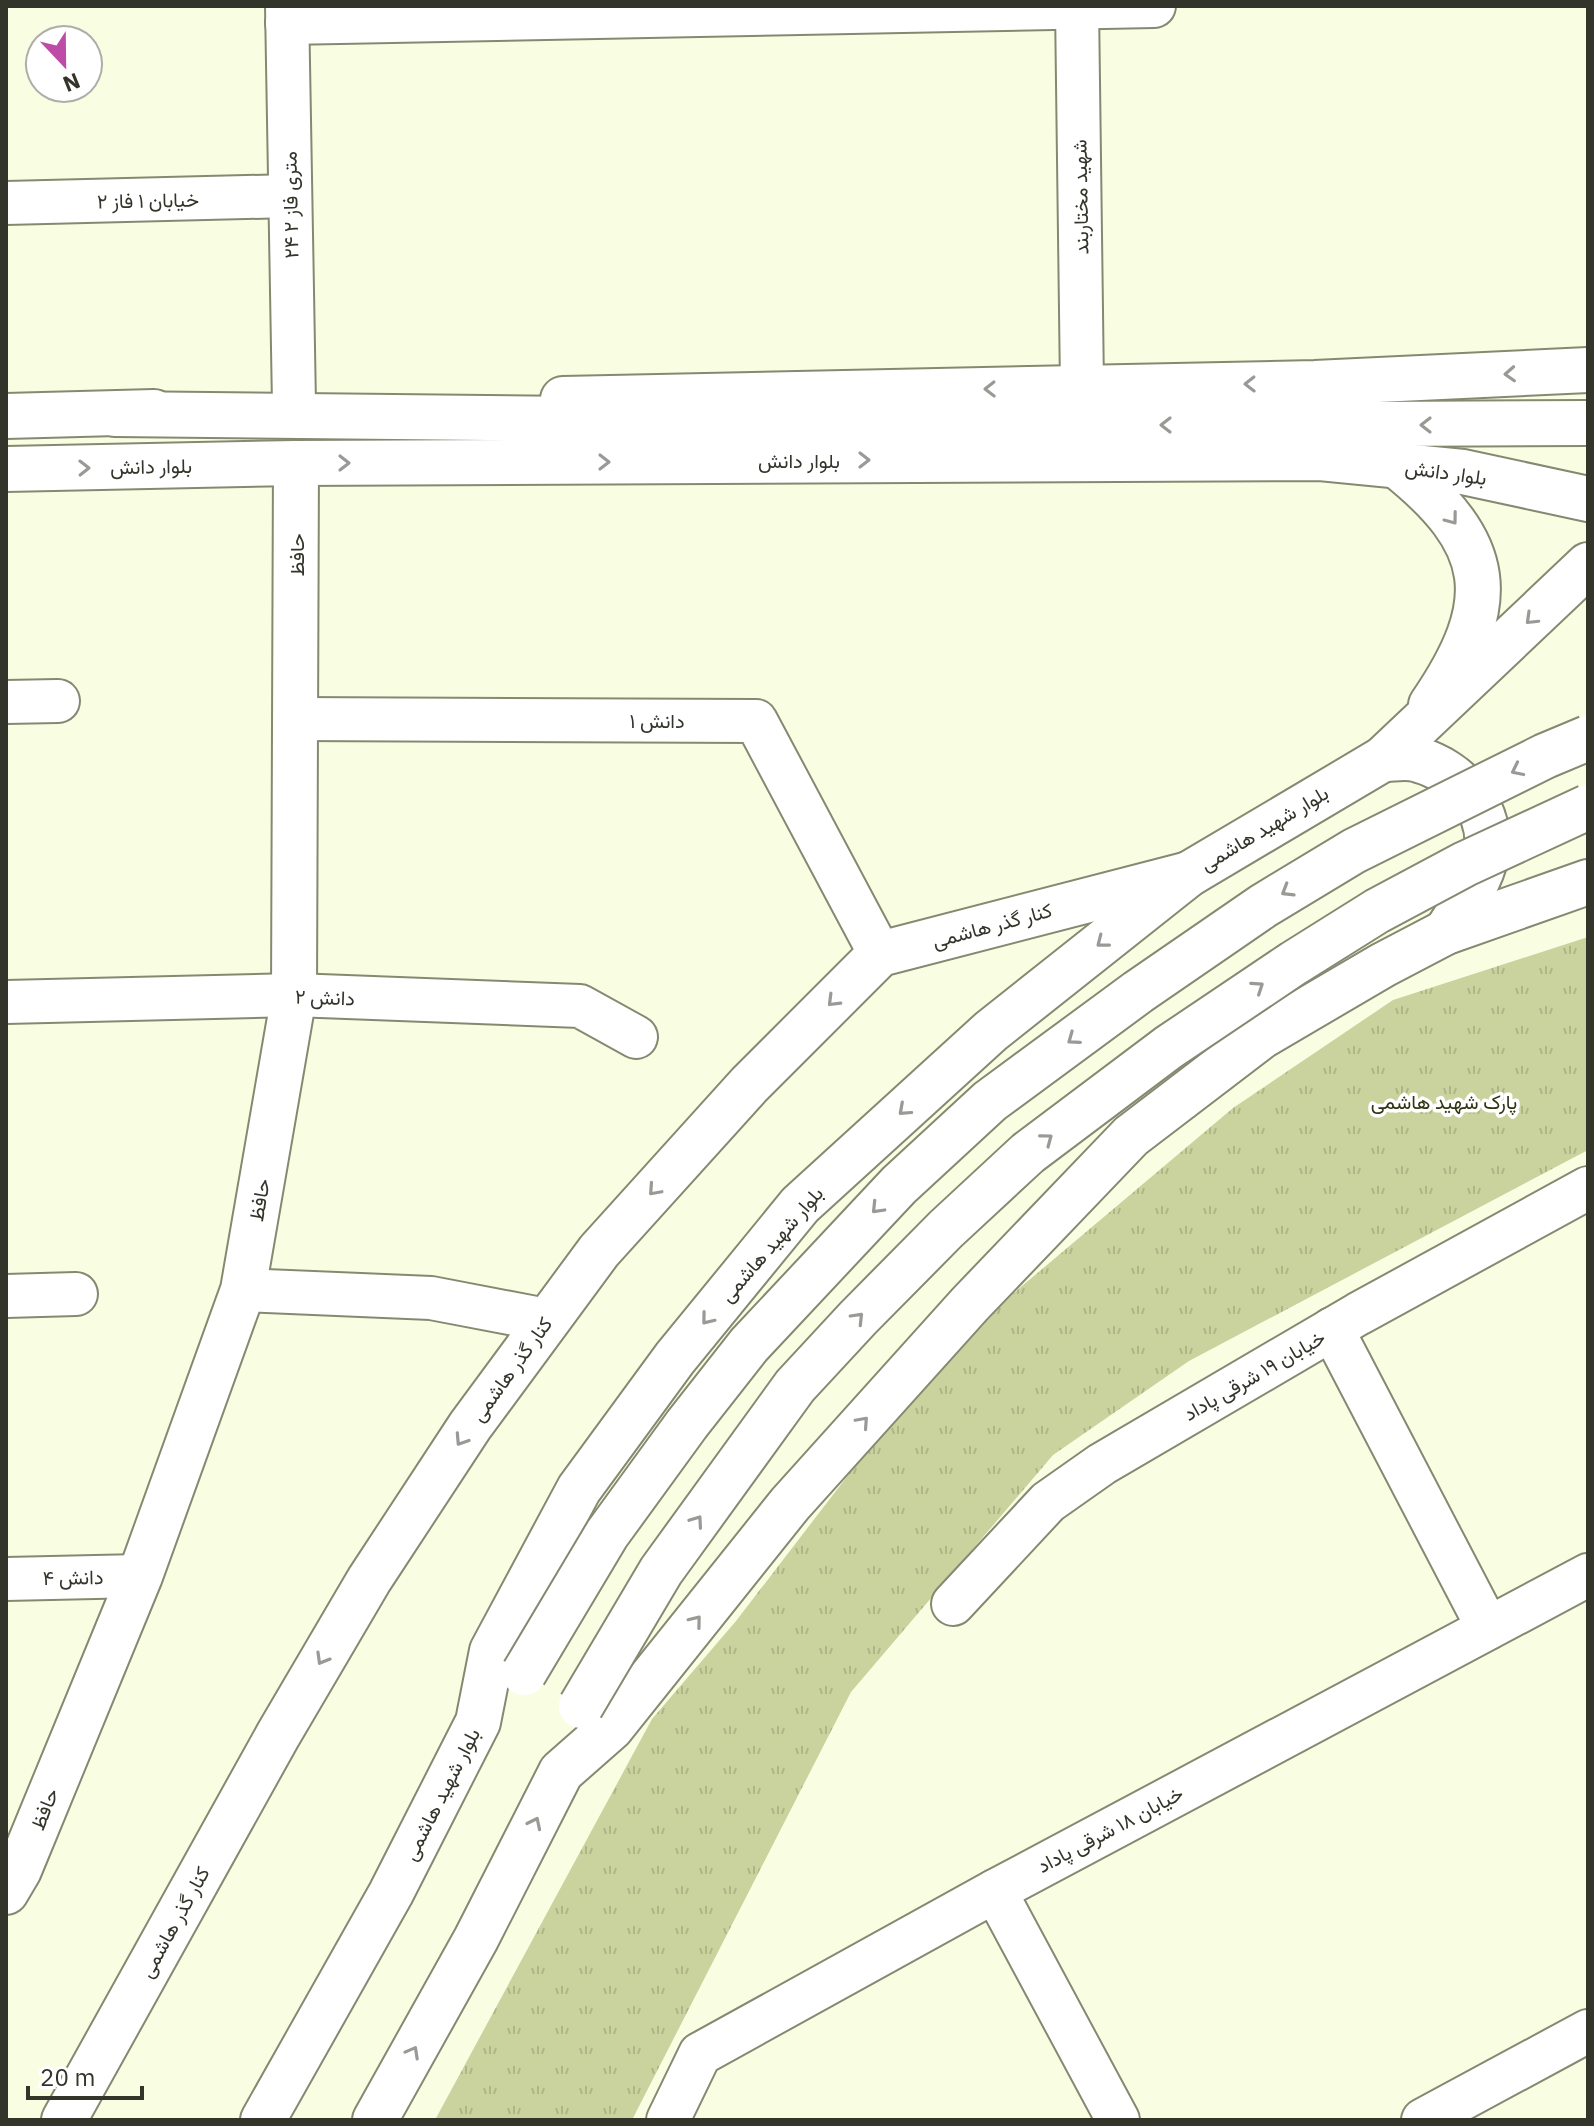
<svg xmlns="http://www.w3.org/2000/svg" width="1594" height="2126" font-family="'IBM Plex Sans',Vazirmatn,sans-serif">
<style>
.park{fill:url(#park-tufts)}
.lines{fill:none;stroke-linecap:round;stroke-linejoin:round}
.minor-casing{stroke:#858971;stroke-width:46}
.tertiary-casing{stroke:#858971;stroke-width:48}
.secondary-casing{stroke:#858971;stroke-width:48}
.primary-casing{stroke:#858971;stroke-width:48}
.minor{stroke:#fff;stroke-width:42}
.tertiary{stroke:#fff;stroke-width:44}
.secondary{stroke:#fff;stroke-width:44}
.primary{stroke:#fff;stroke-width:44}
.primary-bridge-casing{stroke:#858971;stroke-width:48;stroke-linecap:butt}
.primary-bridge{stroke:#fff;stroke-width:44}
.oneway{stroke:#999a95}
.labels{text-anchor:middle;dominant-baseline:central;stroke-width:7;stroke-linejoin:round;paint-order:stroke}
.street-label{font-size:20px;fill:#33352b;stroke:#fff}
.park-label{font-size:20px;fill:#303413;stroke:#fff}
</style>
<defs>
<pattern id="park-tufts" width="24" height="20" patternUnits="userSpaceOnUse" patternTransform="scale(2)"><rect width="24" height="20" fill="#cad29d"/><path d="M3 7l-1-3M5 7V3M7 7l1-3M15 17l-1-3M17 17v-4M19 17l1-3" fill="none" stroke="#aeb587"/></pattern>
</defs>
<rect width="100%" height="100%" fill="#f9fee3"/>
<polygon class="park" points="1588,937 1588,1150 1189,1361 1053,1455 851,1692 632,2120 435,2120 652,1719 736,1621 872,1444 1009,1297 1233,1108 1393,1000"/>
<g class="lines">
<g class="minor-casing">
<g id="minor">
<polyline points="287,6 294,405"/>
<polyline points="1077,6 1082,387"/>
<polyline points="287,23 1154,6"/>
<polyline points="6,203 290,196"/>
<polyline points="6,702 58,701"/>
<polyline points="295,719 756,721 880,954"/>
<polyline points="6,1002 294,995 580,1006 636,1037"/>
<polyline points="243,1290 431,1298 546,1320"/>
<polyline points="6,1296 76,1294"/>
<polyline points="1332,1329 1488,1628"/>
<polyline points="6,1579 140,1576"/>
<polyline points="953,1604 1048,1502 1102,1464 1358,1314 1588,1188"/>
<polyline points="995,1891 1118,2120"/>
<polyline points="668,2120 700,2054 995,1891 1588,1575"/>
<polyline points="1423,2120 1588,2031"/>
</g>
</g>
<g class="tertiary-casing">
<polyline id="tertiary" points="6,1892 19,1870 140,1576 243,1290 294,995 296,463"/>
</g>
<g class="secondary-casing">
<g id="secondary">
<polyline points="563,399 1315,383 1588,370"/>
<polyline points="6,416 154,412"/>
<path d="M1396 465C1494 543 1502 601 1431 705"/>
<polyline points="6,469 296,463 1320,458 1463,472 1588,499"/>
<polyline points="64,2120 278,1735 369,1580 470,1426 599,1251 749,1085 880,954 1189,874"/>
</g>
</g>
<g class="primary-casing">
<g id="primary">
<polyline points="115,414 1127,425 1588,423"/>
<path d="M1383 759C1394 759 1408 756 1419 760 1459 771 1495 811 1486 856 1480 884 1461 908 1446 932"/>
<polyline points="263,2120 391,1893 478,1722 492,1651 579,1489 675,1358 800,1205 991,1031 1189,874 1383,759 1588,565"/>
<polyline points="375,2120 476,1939 561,1772 611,1728 790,1504 970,1304 1131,1136 1262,1036 1383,965 1446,932 1588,882"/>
</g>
</g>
<use href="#minor" class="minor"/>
<use href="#tertiary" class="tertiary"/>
<use href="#secondary" class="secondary"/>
<use href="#primary" class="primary"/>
<g class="primary-bridge-casing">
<g id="primary-bridge">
<polyline points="524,1673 607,1534 687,1424 749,1345 899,1185 990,1101 1138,992 1263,906 1354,851 1545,756 1588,738"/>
<polyline points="581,1706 661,1571 795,1386 858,1318 946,1229 1028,1153 1169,1047 1294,963 1377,911 1465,864 1588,807"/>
</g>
</g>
<use href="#primary-bridge" class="primary-bridge"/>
</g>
<defs><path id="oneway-chevron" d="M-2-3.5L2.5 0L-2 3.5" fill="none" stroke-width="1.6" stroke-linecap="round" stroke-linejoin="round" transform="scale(2)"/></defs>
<g class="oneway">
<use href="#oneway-chevron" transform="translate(1510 374) rotate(177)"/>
<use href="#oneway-chevron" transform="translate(1250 384) rotate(179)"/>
<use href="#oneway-chevron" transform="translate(990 389) rotate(179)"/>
<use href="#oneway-chevron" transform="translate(1166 425) rotate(-180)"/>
<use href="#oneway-chevron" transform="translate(1426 425) rotate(180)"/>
<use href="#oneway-chevron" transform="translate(864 460)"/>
<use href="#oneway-chevron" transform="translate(604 462)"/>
<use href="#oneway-chevron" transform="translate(344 463)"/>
<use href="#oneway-chevron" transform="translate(84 468) rotate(-1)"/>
<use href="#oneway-chevron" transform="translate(1452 519) rotate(53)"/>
<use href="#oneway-chevron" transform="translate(1531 619) rotate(136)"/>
<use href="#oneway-chevron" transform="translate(1517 770) rotate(154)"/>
<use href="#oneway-chevron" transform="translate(1287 891) rotate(149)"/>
<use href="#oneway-chevron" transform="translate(1102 942) rotate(142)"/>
<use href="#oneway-chevron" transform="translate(1258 987) rotate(-34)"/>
<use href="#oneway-chevron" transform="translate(833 1001) rotate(135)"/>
<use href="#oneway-chevron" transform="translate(1073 1039) rotate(144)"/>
<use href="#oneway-chevron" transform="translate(904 1110) rotate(138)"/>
<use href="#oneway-chevron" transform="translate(1047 1139) rotate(-37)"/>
<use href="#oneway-chevron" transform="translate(654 1190) rotate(132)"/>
<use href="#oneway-chevron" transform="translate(877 1208) rotate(134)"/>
<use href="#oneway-chevron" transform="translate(858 1318) rotate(-46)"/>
<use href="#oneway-chevron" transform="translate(707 1319) rotate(129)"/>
<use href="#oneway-chevron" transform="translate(863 1422) rotate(-48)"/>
<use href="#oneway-chevron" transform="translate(461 1440) rotate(123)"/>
<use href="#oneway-chevron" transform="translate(697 1521) rotate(-55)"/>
<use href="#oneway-chevron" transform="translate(696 1621) rotate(-51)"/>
<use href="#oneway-chevron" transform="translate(322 1659) rotate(120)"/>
<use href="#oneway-chevron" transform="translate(535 1823) rotate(-64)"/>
<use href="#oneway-chevron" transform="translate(413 2052) rotate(-61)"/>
</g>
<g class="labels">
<g class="street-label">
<text transform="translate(1080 197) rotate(-91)">شهید مختاربند</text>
<text transform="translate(148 200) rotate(-1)">خیابان ۱ فاز ۲</text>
<text transform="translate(290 205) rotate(-91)">۲۴ متری فاز ۲</text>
<text x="799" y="460">بلوار دانش</text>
<text transform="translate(151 466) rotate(-1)">بلوار دانش</text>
<text transform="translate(1446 472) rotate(8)">بلوار دانش</text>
<text transform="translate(296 555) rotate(-90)">حافظ</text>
<text x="657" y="720">دانش ۱</text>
<text transform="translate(1264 828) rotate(-31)">بلوار شهید هاشمی</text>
<text transform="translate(992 925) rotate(-15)">کنار گذر هاشمی</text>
<text transform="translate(325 997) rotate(2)">دانش ۲</text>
<text transform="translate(259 1200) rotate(-80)">حافظ</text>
<text transform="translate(771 1244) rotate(-49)">بلوار شهید هاشمی</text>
<text transform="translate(511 1369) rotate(-54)">کنار گذر هاشمی</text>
<text transform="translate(1254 1375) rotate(-30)">خیابان ۱۹ شرقی پاداد</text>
<text transform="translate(73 1577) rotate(-1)">دانش ۴</text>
<text transform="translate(441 1794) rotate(-63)">بلوار شهید هاشمی</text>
<text transform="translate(44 1809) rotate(-68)">حافظ</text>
<text transform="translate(1110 1829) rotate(-28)">خیابان ۱۸ شرقی پاداد</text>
<text transform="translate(174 1922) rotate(-61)">کنار گذر هاشمی</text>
</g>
<g class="park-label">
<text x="1444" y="1101">پارک شهید هاشمی</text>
</g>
</g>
<rect width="1594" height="2126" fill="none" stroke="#33352b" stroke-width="16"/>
<g transform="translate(64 64) rotate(158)"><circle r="38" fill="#ffffff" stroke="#adaeaa" stroke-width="2"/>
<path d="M0-6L14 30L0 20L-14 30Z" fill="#be4ba5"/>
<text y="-12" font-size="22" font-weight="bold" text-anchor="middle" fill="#33352b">N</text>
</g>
<path d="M28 2086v12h114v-12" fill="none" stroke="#33352b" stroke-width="4"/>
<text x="40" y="2086" font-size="24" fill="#33352b" stroke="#ffffff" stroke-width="6" paint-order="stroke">20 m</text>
</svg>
